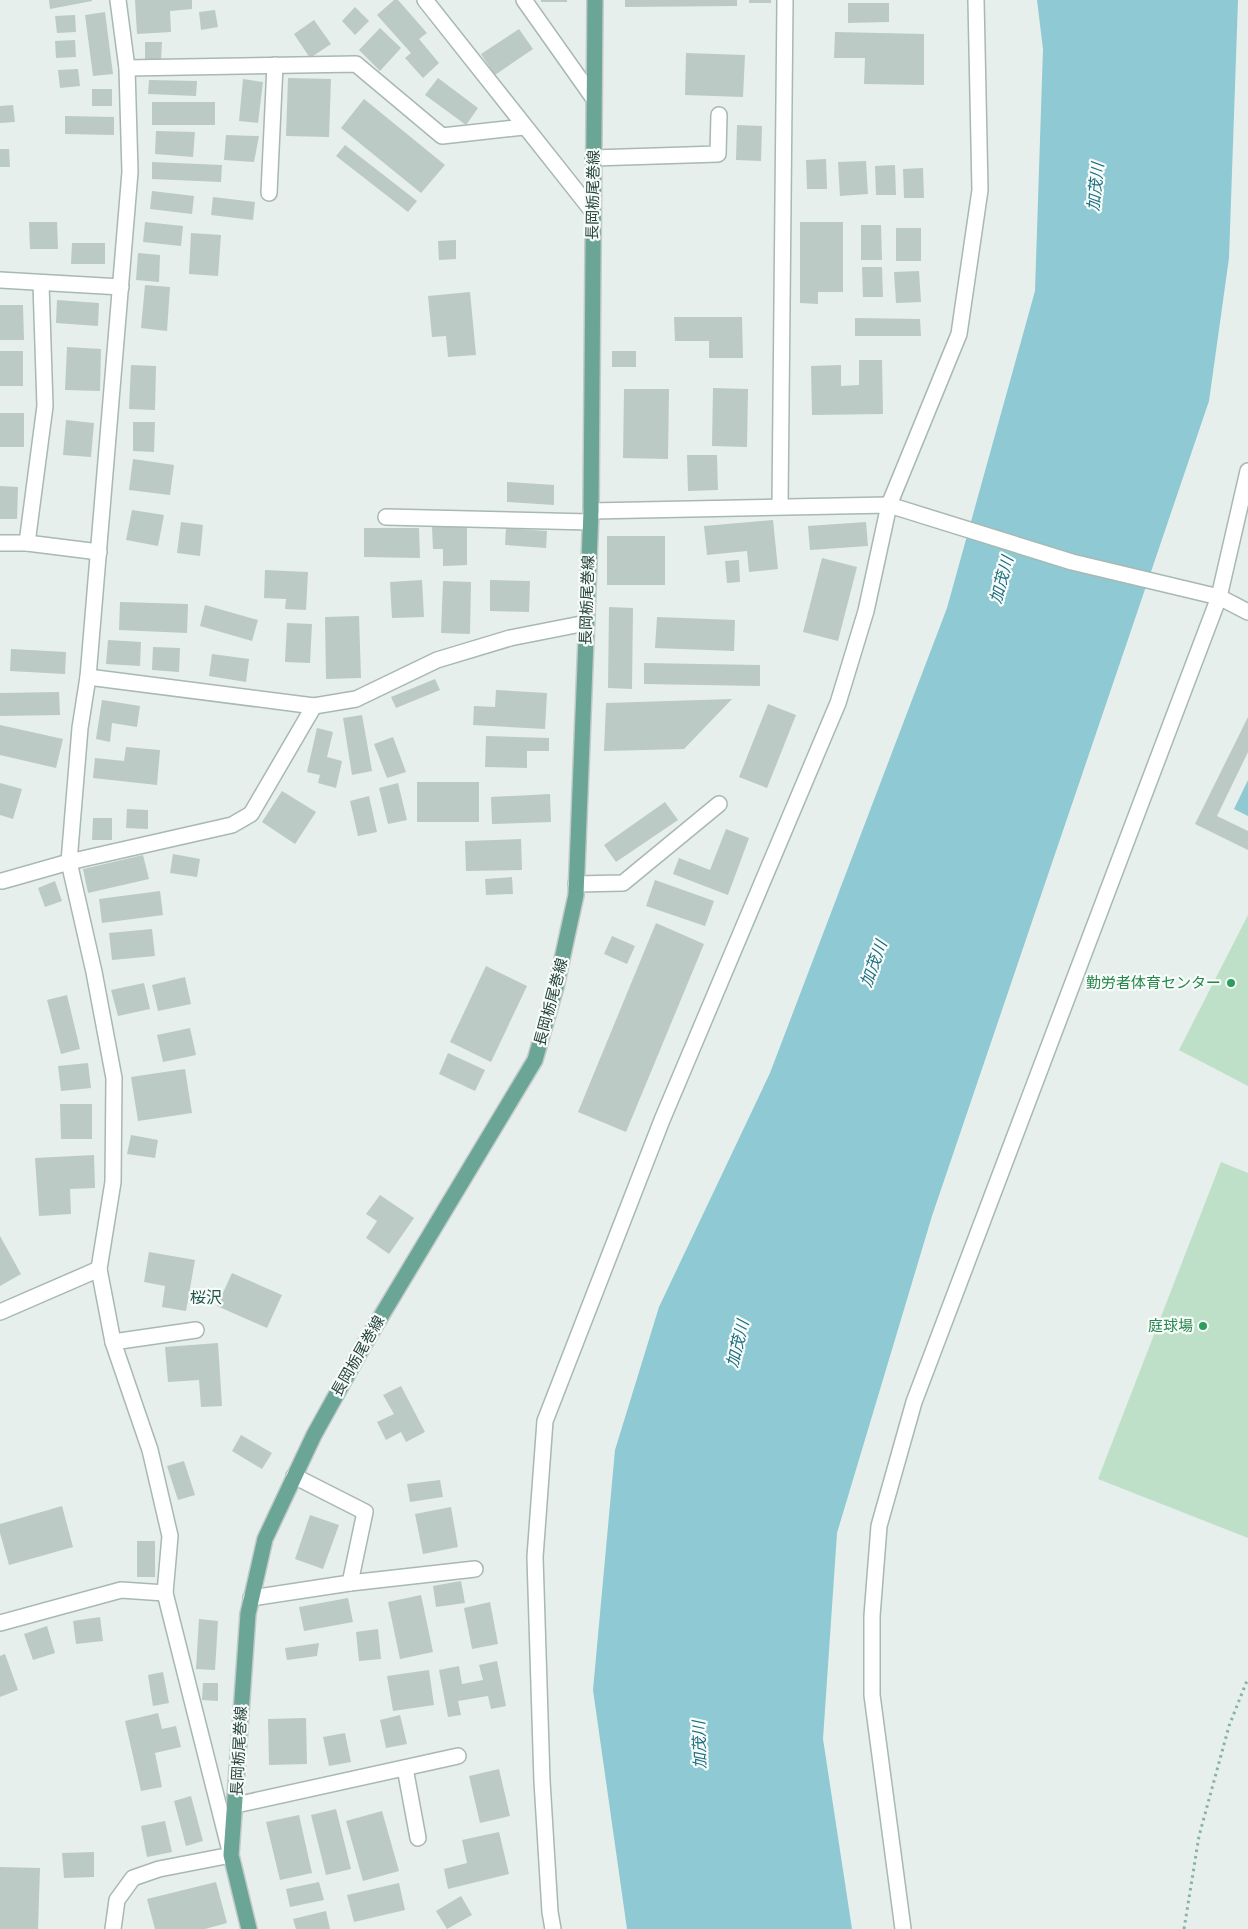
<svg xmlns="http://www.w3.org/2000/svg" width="1248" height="1929" font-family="Signika,'Noto Sans JP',sans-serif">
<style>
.green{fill:#bfe0c8}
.water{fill:#8ec9d4}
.building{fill:#bbcac4}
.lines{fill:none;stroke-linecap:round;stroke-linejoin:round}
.minor-casing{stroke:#a8b8b2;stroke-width:18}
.primary-casing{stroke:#c2cac8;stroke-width:18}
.path{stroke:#86b3a5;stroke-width:3;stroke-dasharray:2.5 4;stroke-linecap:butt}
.minor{stroke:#fff;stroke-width:15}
.primary{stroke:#6aa596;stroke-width:15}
.leisure-dot{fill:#2e9e5b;stroke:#f7fbf9;stroke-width:2}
.labels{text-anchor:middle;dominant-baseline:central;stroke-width:4.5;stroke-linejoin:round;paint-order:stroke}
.street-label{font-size:15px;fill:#24423a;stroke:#f7fbf9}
.leisure-label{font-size:15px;fill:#27864d;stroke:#f7fbf9;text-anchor:end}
.water-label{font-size:16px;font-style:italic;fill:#1c6f80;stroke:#f7fbf9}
.neighbourhood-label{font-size:16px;fill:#1f5548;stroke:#f7fbf9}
</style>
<rect width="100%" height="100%" fill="#e6efeb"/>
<g class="green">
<polygon points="1248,915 1248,1086 1179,1050"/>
<polygon points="1221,1162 1248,1173 1248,1538 1098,1479"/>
</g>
<g class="water">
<polygon points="1037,0 1238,0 1229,258 1209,401 932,1216 837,1533 823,1739 852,1929 627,1929 593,1690 615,1450 659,1307 770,1073 947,608 1035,291 1043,49"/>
<polygon points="1248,780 1248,816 1234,809"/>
</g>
<g class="building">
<polygon points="49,0 92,0 92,1 50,9"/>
<polygon points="135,0 192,0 192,9 170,11 171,32 137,34"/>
<polygon points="394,0 398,0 427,33 419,39 439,63 423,78 405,58 411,53 377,15"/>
<rect x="541" y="0" width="26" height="2"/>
<polygon points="625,0 737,0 737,6 625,7"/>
<rect x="749" y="0" width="22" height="3"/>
<polygon points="848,3 889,3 889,22 848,23"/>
<polygon points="355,7 369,21 355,35 342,21"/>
<polygon points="215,10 218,27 201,30 199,12"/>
<polygon points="105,12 113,74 93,76 85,15"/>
<polygon points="75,15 76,32 57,33 55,16"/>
<polygon points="314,20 331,44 310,58 294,34"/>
<polygon points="380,28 401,48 380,71 359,50"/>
<polygon points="519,29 533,49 495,75 481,54"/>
<polygon points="835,32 924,34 924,85 864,84 865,58 834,58"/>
<polygon points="75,40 76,57 56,58 55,41"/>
<polygon points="145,42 162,42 161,60 145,59"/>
<polygon points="686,53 745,55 743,97 685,95"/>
<polygon points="78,69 80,86 60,88 58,70"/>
<polygon points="288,78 331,79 329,137 286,136"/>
<polygon points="438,78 478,108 466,125 425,95"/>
<polygon points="243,79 263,82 258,123 239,121"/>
<polygon points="149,80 197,81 196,96 148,94"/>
<rect x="92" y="89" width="20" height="17"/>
<polygon points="364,99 445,165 421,193 341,128"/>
<rect x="152" y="102" width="63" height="23"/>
<polygon points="13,105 15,122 0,123 0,106"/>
<polygon points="65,116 114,117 114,135 65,134"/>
<polygon points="737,125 762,126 761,161 736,160"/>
<polygon points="156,131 195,132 193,157 155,154"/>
<polygon points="226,135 259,136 254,162 224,160"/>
<polygon points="345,145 417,201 408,212 336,156"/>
<polygon points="0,149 9,149 10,167 0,167"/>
<polygon points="826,159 827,189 807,189 806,160"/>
<polygon points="866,161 868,194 840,196 838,162"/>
<polygon points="152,162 222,165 221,182 152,179"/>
<polygon points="895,165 896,195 876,195 875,166"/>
<polygon points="923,168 924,198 904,198 903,169"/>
<polygon points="152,191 194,196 192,214 150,209"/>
<polygon points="213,197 255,202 253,220 211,215"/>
<polygon points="29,222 57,222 58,249 30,249"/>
<polygon points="145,222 183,226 181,246 143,242"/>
<polygon points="800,222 843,222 843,292 818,292 818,304 800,303"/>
<polygon points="861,225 881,225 882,260 861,260"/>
<rect x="896" y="228" width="25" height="33"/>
<polygon points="191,233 221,235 218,276 189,274"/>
<polygon points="456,240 456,259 439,260 438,241"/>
<polygon points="72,243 105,243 105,264 71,264"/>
<polygon points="138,253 160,255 159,282 136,280"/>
<polygon points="862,267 882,267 883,297 863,297"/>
<polygon points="919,271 921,302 896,303 894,272"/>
<polygon points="145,285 170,287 167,331 141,328"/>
<polygon points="470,292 476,355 448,357 446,336 432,337 428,296"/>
<polygon points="57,300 99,303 98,326 56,323"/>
<polygon points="0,305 23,305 24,340 0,340"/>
<polygon points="674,317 742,317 743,358 709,358 709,341 675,341"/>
<polygon points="855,318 920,319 921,336 855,336"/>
<polygon points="67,347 101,349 100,391 65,390"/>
<rect x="0" y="351" width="23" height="35"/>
<rect x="612" y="351" width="24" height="16"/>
<polygon points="859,360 882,360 883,414 812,415 811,366 841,365 841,386 859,385"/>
<polygon points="131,365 156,366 155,410 129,409"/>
<polygon points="713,388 748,389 747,447 712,446"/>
<polygon points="624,389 669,389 668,459 623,458"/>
<rect x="0" y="413" width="24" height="34"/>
<polygon points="66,420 94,423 91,457 63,455"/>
<polygon points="133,422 155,422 154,452 133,451"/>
<polygon points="687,455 717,455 718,490 688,491"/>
<polygon points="133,459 174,465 170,495 129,490"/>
<polygon points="507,482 554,485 554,505 507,502"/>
<polygon points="0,486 18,487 17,519 0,519"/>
<polygon points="132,510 164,515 158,546 126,540"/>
<polygon points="773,520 778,569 749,572 747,551 707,555 704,526"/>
<polygon points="181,522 203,525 200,556 177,553"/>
<polygon points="866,522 868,546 810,550 808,526"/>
<polygon points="432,527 467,527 467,565 443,566 443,549 433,549"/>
<polygon points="364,528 419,528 420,558 364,557"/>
<polygon points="506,528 547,531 546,548 505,545"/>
<rect x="607" y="536" width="58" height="49"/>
<polygon points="822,558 857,567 838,641 803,632"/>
<polygon points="739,560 740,582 727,583 725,561"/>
<polygon points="265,570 308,572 306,610 285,609 286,599 264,598"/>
<polygon points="422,580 424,617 392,618 390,582"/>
<polygon points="490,580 530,581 529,612 490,611"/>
<polygon points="443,581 471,582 470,634 441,633"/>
<polygon points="120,602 188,604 187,633 119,630"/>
<polygon points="205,605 258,620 252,641 200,626"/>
<polygon points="609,607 633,608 632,689 608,688"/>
<polygon points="359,616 361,678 326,679 325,617"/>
<polygon points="657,617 735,620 734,651 655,648"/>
<polygon points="287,623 312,624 310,663 285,662"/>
<polygon points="108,640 141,642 140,666 106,664"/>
<polygon points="153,647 180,648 179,672 152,670"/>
<polygon points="11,649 66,652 65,674 10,671"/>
<polygon points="212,654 249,659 246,682 209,676"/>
<polygon points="644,663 760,665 760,686 644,684"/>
<polygon points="435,679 440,690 396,708 391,697"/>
<polygon points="496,690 547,693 545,729 473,725 474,706 495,707"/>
<polygon points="59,692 60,715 0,716 0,693"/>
<polygon points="732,699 684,749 604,751 606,703"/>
<polygon points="102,700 140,706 137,727 112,723 110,742 96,739"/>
<polygon points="768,704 796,715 767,788 739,777"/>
<polygon points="362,715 372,771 352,775 343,718"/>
<polygon points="1248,717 1248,752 1217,816 1248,831 1248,850 1195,824"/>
<polygon points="0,725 63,739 56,768 0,755"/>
<polygon points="317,728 333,732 327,757 342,761 336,788 318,783 320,775 307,772"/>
<polygon points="486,736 549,738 549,751 527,751 527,768 485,767"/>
<polygon points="393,737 406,772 387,778 374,744"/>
<polygon points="126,747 160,750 157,785 93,778 95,758 124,761"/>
<rect x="417" y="782" width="62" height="40"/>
<polygon points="0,783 22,789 13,819 0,815"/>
<polygon points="398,783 407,820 388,824 379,788"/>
<polygon points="282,791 316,812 295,844 262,822"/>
<polygon points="550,794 551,822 492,824 491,797"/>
<polygon points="369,796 377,832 358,836 350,801"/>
<polygon points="665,802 678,820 616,862 604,845"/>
<polygon points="127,809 148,810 148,829 126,828"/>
<polygon points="93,818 112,818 112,840 92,840"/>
<polygon points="726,829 749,838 728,895 673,874 679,858 710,870"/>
<polygon points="521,839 522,870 466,871 465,841"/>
<polygon points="173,854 200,859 197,877 170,873"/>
<polygon points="143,855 149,879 88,893 83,869"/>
<polygon points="512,877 513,894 486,895 485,879"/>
<polygon points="655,880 714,901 705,926 646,906"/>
<polygon points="55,881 62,901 45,907 38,888"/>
<polygon points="160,891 163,915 102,923 99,899"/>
<polygon points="656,923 704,944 626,1132 578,1112"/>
<polygon points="152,929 155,956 112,960 109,933"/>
<polygon points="612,936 635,946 627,964 604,954"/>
<polygon points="486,966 527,986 491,1062 450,1042"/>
<polygon points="185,977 191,1004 158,1011 152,985"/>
<polygon points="144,983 150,1009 118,1016 111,990"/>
<polygon points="67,995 80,1049 61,1054 47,1000"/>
<polygon points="190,1028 196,1055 163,1062 157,1035"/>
<polygon points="448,1053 485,1070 475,1091 439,1074"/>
<polygon points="88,1063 91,1088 61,1091 58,1066"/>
<polygon points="185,1069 192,1113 138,1121 131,1077"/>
<polygon points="60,1104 92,1104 92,1139 61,1139"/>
<polygon points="131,1135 158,1140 155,1158 127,1154"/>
<polygon points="94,1155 95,1188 70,1189 71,1214 39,1216 35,1158"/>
<polygon points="380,1195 414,1218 389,1254 366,1238 377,1221 366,1214"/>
<polygon points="0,1236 21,1274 0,1286"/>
<polygon points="149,1252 195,1260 186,1311 162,1307 165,1286 144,1282"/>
<polygon points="232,1273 282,1295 267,1328 217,1306"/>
<polygon points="218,1343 222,1406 201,1407 199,1380 168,1382 165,1347"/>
<polygon points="401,1386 425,1432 406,1442 401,1432 386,1440 377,1422 394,1414 383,1395"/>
<polygon points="241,1435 272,1453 262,1469 232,1451"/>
<polygon points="184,1461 195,1495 178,1500 167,1466"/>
<polygon points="440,1480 443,1497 410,1502 407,1484"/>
<polygon points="62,1506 73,1547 9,1565 0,1533 0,1524"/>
<polygon points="451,1507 458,1547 423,1554 415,1514"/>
<polygon points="310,1515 339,1525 323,1569 295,1559"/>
<rect x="137" y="1541" width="18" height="36"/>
<polygon points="461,1581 465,1603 436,1607 433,1586"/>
<polygon points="421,1595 433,1652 400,1659 388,1602"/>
<polygon points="348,1598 353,1622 304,1631 299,1607"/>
<polygon points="490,1602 498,1644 472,1649 464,1608"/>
<polygon points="100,1617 103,1641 76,1644 73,1621"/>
<polygon points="199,1619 218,1621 215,1670 196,1669"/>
<polygon points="47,1626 55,1653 33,1660 24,1634"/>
<polygon points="378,1629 381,1659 359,1661 356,1632"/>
<polygon points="319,1643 317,1656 287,1660 285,1648"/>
<polygon points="5,1654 18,1690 0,1697 0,1656"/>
<polygon points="497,1661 506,1706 491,1709 488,1696 458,1701 461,1715 448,1717 439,1670 459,1666 462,1684 483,1680 479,1665"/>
<polygon points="429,1670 434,1705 393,1711 387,1676"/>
<polygon points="163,1672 169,1703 153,1706 148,1675"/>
<polygon points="203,1683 218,1683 218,1701 202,1700"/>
<polygon points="158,1713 162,1729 176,1726 181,1747 155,1753 162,1787 141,1791 125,1721"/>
<polygon points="400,1715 407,1744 386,1748 380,1720"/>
<polygon points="306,1718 307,1764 269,1765 268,1719"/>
<polygon points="345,1733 351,1762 329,1766 323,1737"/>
<polygon points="499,1769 510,1816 480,1823 469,1776"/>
<polygon points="191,1796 203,1841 186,1846 174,1801"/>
<polygon points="336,1809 351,1869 326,1875 311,1815"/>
<polygon points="382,1811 399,1871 363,1881 346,1821"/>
<polygon points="299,1815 312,1873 280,1880 266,1822"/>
<polygon points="165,1821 172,1852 147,1857 141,1826"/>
<polygon points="499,1832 509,1874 448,1889 444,1869 467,1863 462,1840"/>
<polygon points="94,1852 94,1877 64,1878 62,1853"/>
<polygon points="0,1867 40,1868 38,1929 0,1929"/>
<polygon points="216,1882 227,1923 205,1929 155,1929 147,1899"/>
<polygon points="319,1882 324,1900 290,1907 286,1889"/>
<polygon points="399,1883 405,1910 354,1922 347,1895"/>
<polygon points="461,1896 472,1915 447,1929 436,1911"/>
<polygon points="326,1911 330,1929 296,1929 293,1919"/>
</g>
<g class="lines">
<g class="minor-casing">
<g id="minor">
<polyline points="425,0 593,212"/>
<polyline points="524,0 594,99"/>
<polyline points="127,68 356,64 442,136 524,127"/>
<polyline points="593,158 718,154 719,115"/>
<polyline points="269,193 275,65"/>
<polyline points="0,280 121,287"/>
<polyline points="780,506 785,0"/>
<polyline points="591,511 889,505 1072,562 1219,597 1248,612"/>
<polyline points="386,517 590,522"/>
<polyline points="0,543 27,543 99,552"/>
<polyline points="27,543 45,406 41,284"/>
<polyline points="88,677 314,706 356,699 437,660 510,638 586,623"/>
<polyline points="2,881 69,862 232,825 251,814 314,706"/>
<polyline points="576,884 623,883 719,804"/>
<polyline points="0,1312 99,1269"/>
<polyline points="113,1342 196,1330"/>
<polyline points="350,1583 475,1569"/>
<polyline points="251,1598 350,1583 365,1512 294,1476"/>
<polyline points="0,1623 121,1590 165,1593"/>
<polyline points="405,1768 418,1838"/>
<polyline points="236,1805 458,1756"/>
<polyline points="113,1929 117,1900 133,1878 159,1869 231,1855 165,1593 170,1536 150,1450 113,1342 99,1269 113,1182 114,1078 94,972 69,862 80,728 88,677 130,172 127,68 118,0"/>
<polyline points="553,1929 550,1912 542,1781 535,1557 545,1421 662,1120 838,703 866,611 889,505 959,334 980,190 976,0"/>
<polyline points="903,1929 872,1695 872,1616 879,1526 914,1402 1219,597 1248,471"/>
</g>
</g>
<g class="primary-casing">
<polyline id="primary" points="249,1929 231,1855 248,1614 265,1539 314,1435 365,1343 535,1060 556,987 576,895 591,511 595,0"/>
</g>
<polyline class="path" points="1184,1929 1199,1836 1229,1726 1248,1678"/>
<use href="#minor" class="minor"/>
<use href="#primary" class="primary"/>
</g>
<g class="leisure-dot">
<circle cx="1231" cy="983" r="5"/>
<circle cx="1203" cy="1326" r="5"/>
</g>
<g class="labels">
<g class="street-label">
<text transform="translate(593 195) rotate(-89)">長岡栃尾巻線</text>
<text transform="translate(587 600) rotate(-88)">長岡栃尾巻線</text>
<text transform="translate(551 1002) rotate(-75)">長岡栃尾巻線</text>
<text transform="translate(358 1356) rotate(-60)">長岡栃尾巻線</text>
<text transform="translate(239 1751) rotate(-87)">長岡栃尾巻線</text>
</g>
<g class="leisure-label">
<text x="1221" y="983">勤労者体育センター</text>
<text x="1193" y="1326">庭球場</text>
</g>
<g class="water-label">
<text transform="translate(1096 187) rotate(-84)">加茂川</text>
<text transform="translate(1002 580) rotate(-75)">加茂川</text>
<text transform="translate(874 964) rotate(-70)">加茂川</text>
<text transform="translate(738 1344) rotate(-76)">加茂川</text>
<text transform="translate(700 1745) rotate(-92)">加茂川</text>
</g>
<g class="neighbourhood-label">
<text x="206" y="1298">桜沢</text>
</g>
</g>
</svg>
